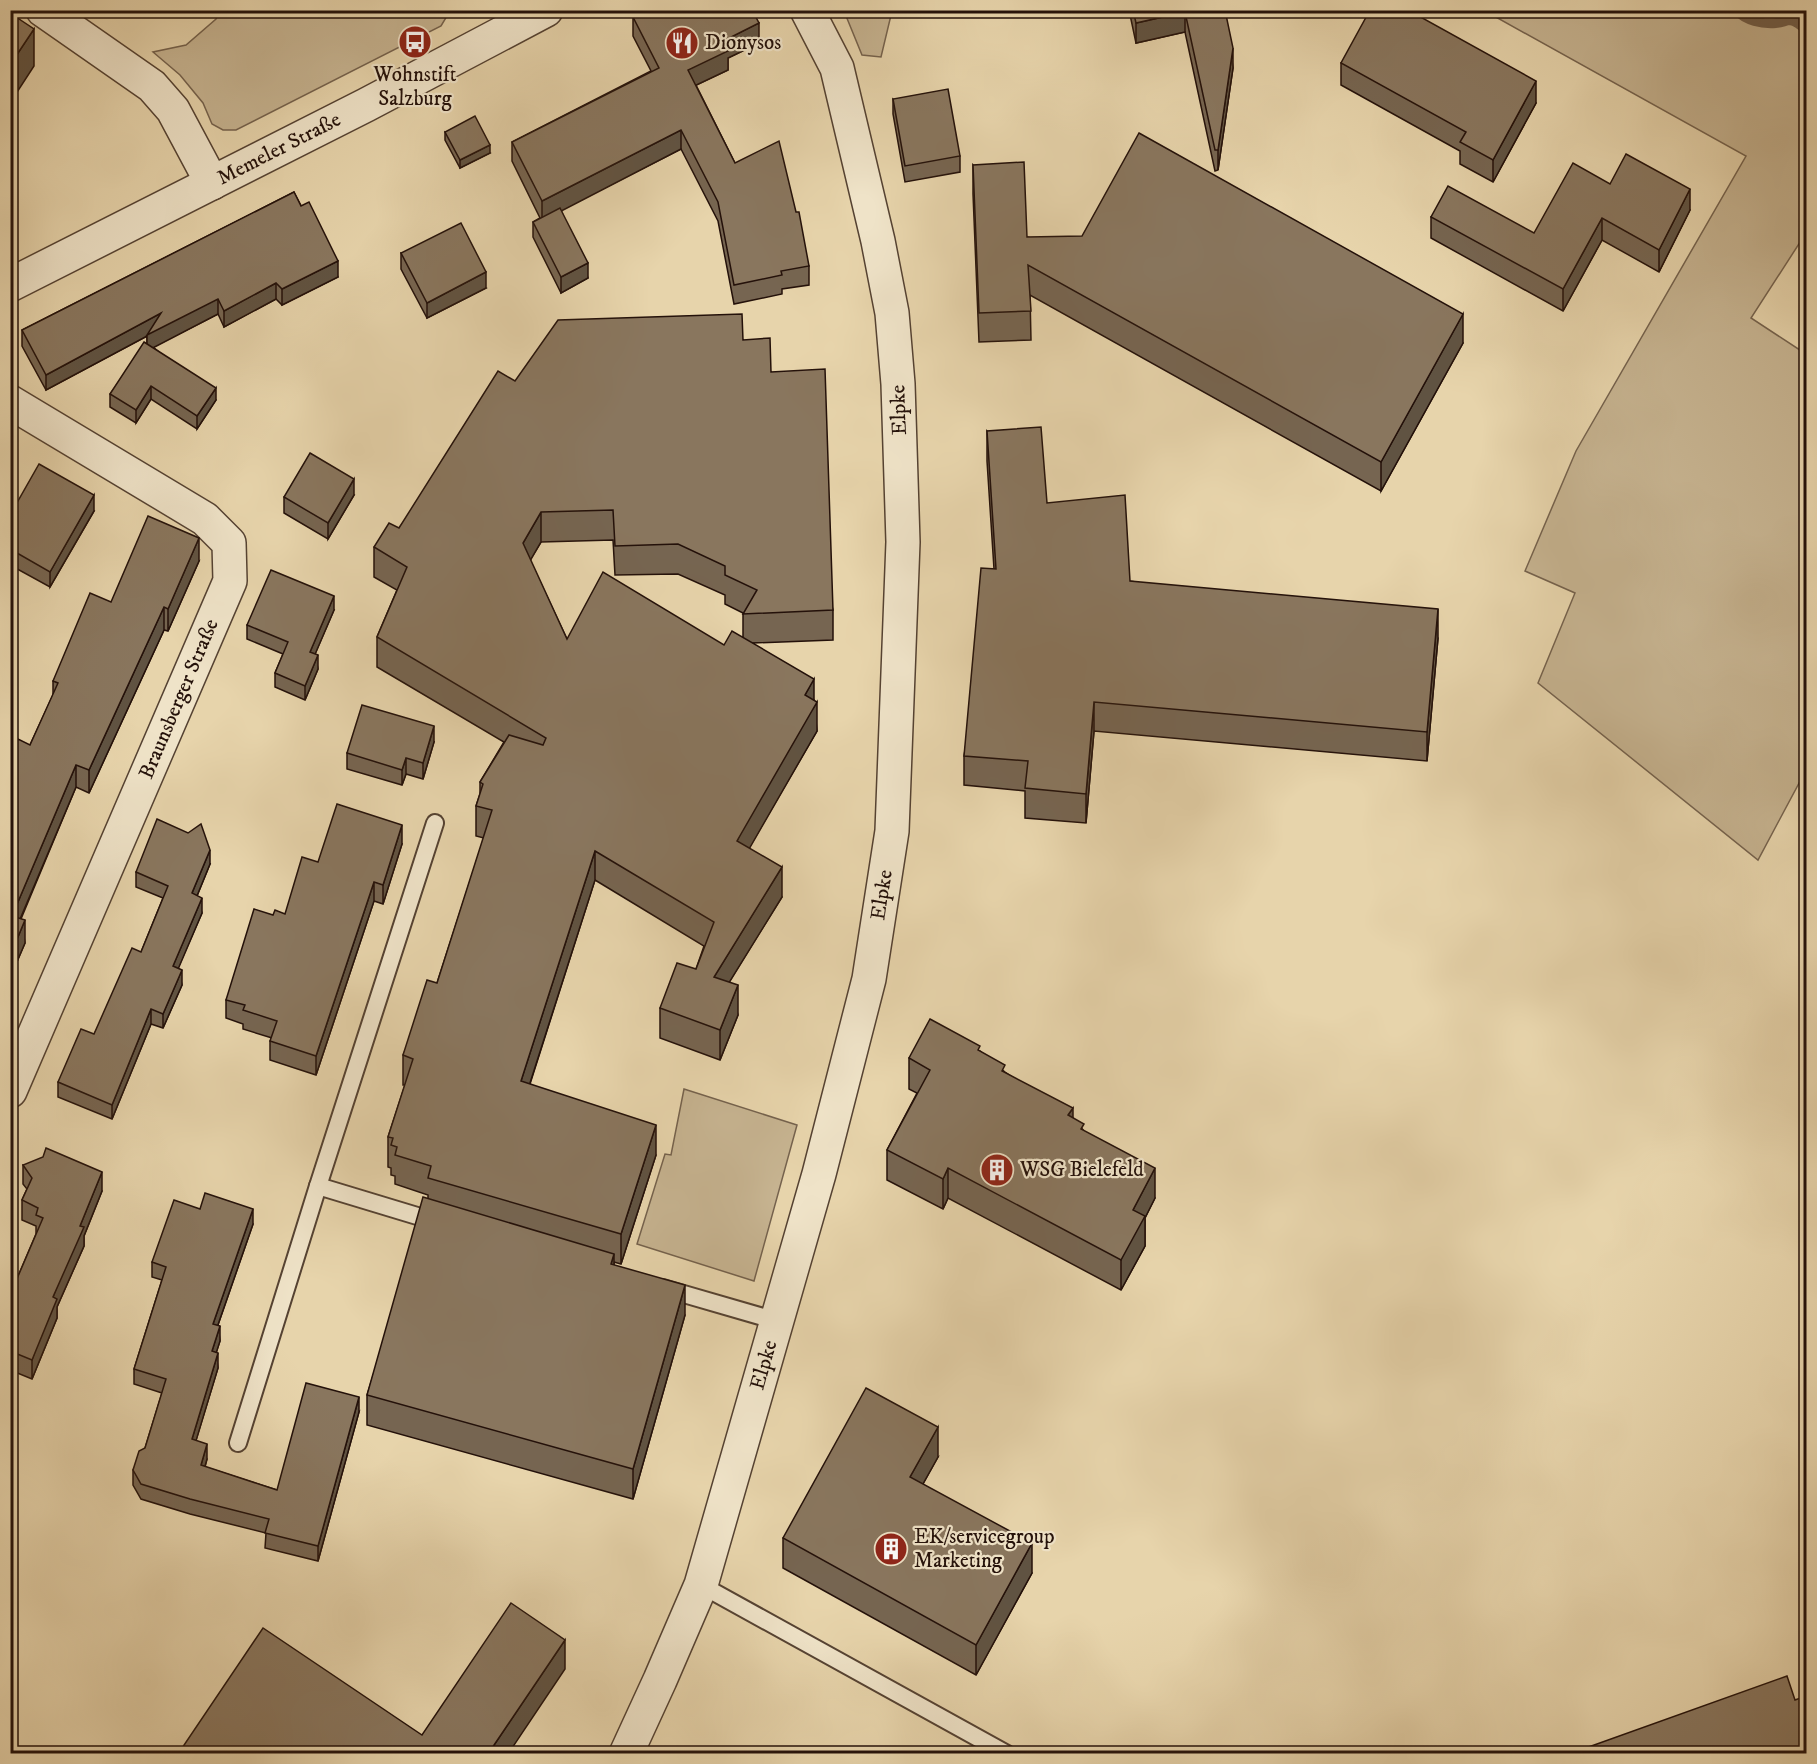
<svg xmlns="http://www.w3.org/2000/svg" width="1817" height="1764" font-family="'IM FELL DW Pica',serif">
<style>
.green{fill:#c6b390;stroke:#75624d;stroke-width:1.5}
.lines{fill:none;stroke-linecap:round;stroke-linejoin:round}
.stream{stroke:#715e4a;stroke-width:10}
.service-casing{stroke:#554232;stroke-width:20}
.minor-casing{stroke:#554232;stroke-width:36}
.service{stroke:#efe3c8;stroke-width:16}
.minor{stroke:#efe3c8;stroke-width:33}
.wall{fill:#766551;stroke:#24110a;stroke-width:1.5;fill-rule:evenodd}
.shaded-wall{fill:#605342;stroke:#24110a;stroke-width:1.5}
.building{fill:#89765e;stroke:#24110a;stroke-width:1.5}
.labels{text-anchor:middle;dominant-baseline:central;stroke-width:4.5;stroke-linejoin:round;paint-order:stroke}
.poi-label{font-size:21px;fill:#24110a;stroke:#efe3c8;text-anchor:start}
.street-label{font-size:21px;fill:#24110a;stroke:#efe3c8}
</style>
<rect width="100%" height="100%" fill="#e7d4ab"/>
<filter id="stains"><feTurbulence type="fractalNoise" baseFrequency=".00333" numOctaves="4"/><feColorMatrix values="0 0 0 0 .2 0 0 0 0 .09 0 0 0 0 .02 0 0 0 .5 -.17"/></filter>
<radialGradient id="worn" r=".72"><stop offset=".6" stop-color="#630" stop-opacity="0"/><stop offset="1" stop-color="#630" stop-opacity=".3"/></radialGradient>
<g class="green">
<polygon points="220,10 450,10 450,11 441,26 236,130 223,130 212,124 203,103 180,75 153,52 186,45 216,19"/>
<polygon points="844,11 892,11 881,57 862,55"/>
<polygon points="1485,11 1806,11 1806,233 1751,318 1806,354 1806,770 1758,860 1538,683 1575,593 1525,571 1576,451 1746,156"/>
<polygon points="684,1089 797,1125 754,1281 637,1244 665,1154 671,1155"/>
</g>
<g class="lines">
<path class="stream" d="M1736 10C1746 21 1762 24 1776 23 1781 23 1786 20 1790 20 1797 21 1802 26 1806 30"/>
<g class="service-casing">
<g id="service">
<polyline points="435,823 318,1186 437,1222"/>
<polyline points="663,1288 777,1321"/>
<polyline points="238,1443 318,1186"/>
<polyline points="701,1585 1007,1754"/>
</g>
</g>
<g class="minor-casing">
<g id="minor">
<polyline points="43,10 152,86 173,110 212,183"/>
<polyline points="10,285 366,105 546,10"/>
<polyline points="10,402 205,519 229,543 230,581 10,1091"/>
<polyline points="626,1754 660,1680 701,1585 819,1174 869,979 892,831 903,542 898,384 892,313 878,241 837,68 807,10"/>
</g>
</g>
<use href="#service" class="service"/>
<use href="#minor" class="minor"/>
</g>
<g class="wall">
<polygon points="1129,10 1225,10 1233,68 1218,170 1215,171 1185,32 1136,43"/>
<polygon points="633,17 759,43 728,58 728,70 696,85 735,163 809,266 809,285 782,289 782,294 734,304 718,221 681,149 561,210 588,278 561,293 533,237 533,222 540,218 512,161 512,142 651,71 633,36"/>
<polygon points="1341,63 1536,103 1493,182 1460,164 1460,151 1341,85"/>
<polygon points="893,99 960,156 960,172 905,182 893,114"/>
<polygon points="445,132 490,153 460,168 445,140"/>
<polygon points="973,165 1027,237 1463,343 1381,491 1030,295 1031,340 979,342 973,194"/>
<polygon points="1610,184 1690,210 1659,272 1602,240 1563,311 1431,238 1431,217 1534,233"/>
<polygon points="294,192 338,277 282,305 276,299 224,327 218,314 153,347 216,400 197,429 151,399 136,423 110,407 110,394 147,343 147,336 46,390 22,346 22,330"/>
<polygon points="401,253 486,288 427,318 401,269"/>
<polygon points="1806,306 1806,338 1802,335 1802,314"/>
<path d="M743 340 771 372 833 610V640L753 643 814 700 817 731 749 848 782 897 729 982 738 1015 720 1060 660 1038V1008L696 969 704 946 595 880 530 1084 656 1155 621 1264 614 1262V1265L685 1315 633 1499 367 1425V1395L428 1199V1195L395 1184V1176L391 1175V1168L388 1167V1137L405 1085H403V1055L437 983 484 838 476 836V806L480 794V782L504 742 377 667V637L397 590 374 577V547L399 528 515 381ZM613 540 615 575 678 574 725 595V604L743 613V637L724 645 567 639 530 560 541 542Z"/>
<polygon points="987,431 1047,503 1130,581 1438,638 1427,761 1094,731 1086,823 1025,818 1025,791 964,785 964,756 994,569 987,461"/>
<polygon points="354,495 328,539 284,513 284,497"/>
<polygon points="94,511 50,587 10,565 10,515"/>
<polygon points="199,561 168,631 164,630 89,793 76,787 21,919 25,943 10,978 30,745 53,695 53,681 111,602"/>
<polygon points="334,610 315,654 318,669 305,700 275,687 275,673 283,654 247,639 247,625"/>
<polygon points="434,742 423,779 406,774 402,785 347,769 347,753"/>
<polygon points="402,844 383,904 374,901 316,1075 270,1060 270,1041 272,1038 243,1029 243,1024 226,1018 226,1000 273,915 285,914 318,862"/>
<polygon points="210,864 197,896 202,913 178,968 182,985 163,1028 151,1024 112,1119 58,1097 58,1082 94,1034 141,952 163,898 136,887 136,872"/>
<polygon points="980,1051 1005,1072 1073,1118 1084,1131 1155,1198 1145,1218 1145,1246 1121,1290 948,1198 943,1209 887,1180 887,1150 917,1093 909,1089 909,1058"/>
<polygon points="23,1165 102,1191 84,1236 84,1246 57,1307 57,1318 32,1379 10,1370 10,1279 16,1281 36,1234 36,1226 22,1220 22,1200 27,1189 23,1184"/>
<polygon points="200,1209 253,1224 218,1325 220,1341 216,1353 218,1368 196,1440 207,1459 205,1467 277,1490 359,1412 318,1561 265,1548 266,1533 190,1514 141,1499 133,1485 133,1470 145,1448 162,1393 134,1384 134,1369 162,1280 152,1277 152,1262"/>
<polygon points="938,1457 923,1484 1032,1573 976,1675 783,1568 783,1538"/>
</g>
<g class="shaded-wall">
<polygon points="1185,12 1185,32 1136,43 1136,23"/>
<polygon points="759,23 759,43 728,58 728,70 688,89 688,70 723,41"/>
<polygon points="34,29 34,66 10,103 10,65"/>
<polygon points="1233,48 1233,68 1218,170 1218,150"/>
<polygon points="1536,81 1536,103 1493,182 1493,160"/>
<polygon points="681,130 681,149 542,221 542,201"/>
<polygon points="490,145 490,153 460,168 460,160"/>
<polygon points="1690,189 1690,210 1659,272 1659,250"/>
<polygon points="1602,218 1602,240 1563,311 1563,289"/>
<polygon points="338,261 338,277 282,305 282,289"/>
<polygon points="588,263 588,278 561,293 561,277"/>
<polygon points="486,272 486,288 427,318 427,303"/>
<polygon points="276,283 276,299 224,327 224,311"/>
<polygon points="218,299 218,314 147,351 147,336 46,390 46,375 161,313"/>
<polygon points="1463,314 1463,343 1381,491 1381,462"/>
<polygon points="151,386 151,399 136,423 136,410"/>
<polygon points="216,388 216,400 197,429 197,416"/>
<polygon points="354,479 354,495 328,539 328,523"/>
<polygon points="94,495 94,511 50,587 50,572"/>
<polygon points="541,512 541,542 523,573 523,543"/>
<polygon points="199,538 199,561 168,631 168,609"/>
<polygon points="334,596 334,610 310,666 310,652"/>
<polygon points="164,607 164,630 89,793 89,770"/>
<polygon points="1438,609 1438,638 1427,761 1427,732"/>
<polygon points="318,655 318,669 305,700 305,686"/>
<polygon points="814,679 814,707 817,702 817,731 737,870 737,841 805,695"/>
<polygon points="1094,702 1094,731 1086,823 1086,794"/>
<polygon points="434,726 434,742 423,779 423,763"/>
<polygon points="406,758 406,774 402,785 402,770"/>
<polygon points="76,765 76,787 12,938 12,916"/>
<polygon points="402,825 402,844 383,904 383,885"/>
<polygon points="210,850 210,864 192,908 192,893"/>
<polygon points="595,851 595,880 521,1111 521,1081"/>
<polygon points="782,867 782,897 714,1007 714,977"/>
<polygon points="374,882 374,901 316,1075 316,1056"/>
<polygon points="202,898 202,913 173,981 173,966"/>
<polygon points="25,920 25,943 10,978 10,956"/>
<polygon points="182,970 182,985 163,1028 163,1014"/>
<polygon points="738,985 738,1015 720,1060 720,1030"/>
<polygon points="151,1009 151,1024 112,1119 112,1105"/>
<polygon points="1073,1108 1073,1138 1068,1115"/>
<polygon points="656,1125 656,1155 621,1264 621,1234"/>
<polygon points="948,1168 948,1198 943,1209 943,1179"/>
<polygon points="1155,1168 1155,1198 1145,1218 1145,1246 1121,1290 1121,1260 1133,1210"/>
<polygon points="102,1172 102,1191 84,1236 84,1246 57,1307 57,1318 32,1379 32,1360 53,1297 80,1226"/>
<polygon points="253,1209 253,1224 213,1339 213,1324"/>
<polygon points="614,1254 614,1284 611,1264"/>
<polygon points="685,1285 685,1315 633,1499 633,1469"/>
<polygon points="220,1326 220,1341 212,1366 212,1351"/>
<polygon points="218,1353 218,1368 192,1454 192,1439"/>
<polygon points="359,1397 359,1412 318,1561 318,1546"/>
<polygon points="938,1427 938,1457 910,1507 910,1477"/>
<polygon points="207,1444 207,1459 201,1480 201,1465"/>
<polygon points="1032,1543 1032,1573 976,1675 976,1645"/>
<polygon points="565,1640 565,1669 508,1754 488,1754"/>
</g>
<g class="building">
<polygon points="647,10 752,10 759,23 723,41 728,51 688,70 735,163 779,141 796,212 799,212 809,266 781,271 782,275 734,285 718,202 681,130 542,201 512,142 659,68 633,17"/>
<polygon points="1133,10 1225,10 1233,48 1218,150 1215,150 1185,12 1136,23"/>
<polygon points="1370,10 1408,10 1536,81 1493,160 1460,142 1466,132 1341,63"/>
<polygon points="10,13 34,29 10,65"/>
<polygon points="948,89 960,156 905,166 893,99"/>
<polygon points="475,116 490,145 460,160 445,132"/>
<polygon points="1139,133 1463,314 1381,462 1028,265 1031,311 979,313 973,165 1024,162 1027,237 1082,236"/>
<polygon points="1626,154 1690,189 1659,250 1602,218 1563,289 1431,217 1448,186 1534,233 1573,163 1610,184"/>
<polygon points="294,192 301,206 309,202 338,261 282,289 276,283 224,311 218,299 147,335 161,313 46,375 22,330"/>
<polygon points="560,208 588,263 561,277 533,222"/>
<polygon points="461,223 486,272 427,303 401,253"/>
<polygon points="1806,306 1806,316 1802,314"/>
<polygon points="742,314 743,340 770,338 771,372 825,369 833,610 743,614 757,590 725,575 725,566 678,544 615,546 613,510 541,512 523,543 567,639 603,572 724,645 732,631 814,679 805,695 817,702 737,841 782,867 714,977 738,985 720,1030 660,1008 677,963 696,969 714,922 595,851 521,1081 656,1125 621,1234 428,1178 431,1166 395,1155 397,1147 391,1145 393,1138 388,1137 413,1059 403,1055 427,980 437,983 492,810 476,806 483,784 480,782 509,735 543,745 546,738 377,637 407,567 374,547 389,523 399,528 498,371 515,381 558,320"/>
<polygon points="144,342 216,388 197,416 151,386 136,410 110,394"/>
<polygon points="1041,427 1047,503 1125,495 1130,581 1438,609 1427,732 1094,702 1086,794 1025,788 1028,761 964,756 981,568 996,569 987,431"/>
<polygon points="310,453 354,479 328,523 284,497"/>
<polygon points="39,464 94,495 50,572 10,549 10,515"/>
<polygon points="148,516 199,538 168,609 164,607 89,770 76,765 12,916 25,920 10,956 10,758 18,739 30,745 58,683 53,681 90,593 111,602"/>
<polygon points="271,570 334,596 310,652 318,655 305,686 275,673 288,642 247,625"/>
<polygon points="362,705 434,726 423,763 406,758 402,770 347,753"/>
<polygon points="337,804 402,825 383,885 374,882 316,1056 270,1041 277,1021 243,1010 245,1005 226,1000 254,909 273,915 275,910 285,914 302,857 318,862"/>
<polygon points="157,819 188,833 201,824 210,850 192,893 202,898 173,966 182,970 163,1014 151,1009 112,1105 58,1082 81,1029 94,1034 132,948 141,952 168,886 136,872"/>
<polygon points="930,1019 980,1046 978,1050 1005,1065 1002,1071 1073,1108 1068,1115 1084,1124 1081,1129 1155,1168 1133,1210 1145,1216 1121,1260 948,1168 943,1179 887,1150 930,1070 909,1058"/>
<polygon points="46,1148 102,1172 80,1226 84,1227 53,1297 57,1299 32,1360 10,1351 10,1279 16,1281 43,1218 36,1215 38,1208 22,1200 32,1178 23,1165 43,1157"/>
<polygon points="205,1193 253,1209 213,1324 220,1326 212,1351 218,1353 192,1439 207,1444 201,1465 277,1490 306,1383 359,1397 318,1546 265,1533 269,1519 190,1499 141,1484 133,1470 139,1451 145,1448 166,1379 134,1369 166,1267 152,1262 174,1200 200,1209"/>
<polygon points="423,1197 614,1254 611,1264 685,1285 633,1469 367,1395"/>
<polygon points="866,1388 938,1427 910,1477 1032,1543 976,1645 783,1538"/>
<polygon points="511,1603 565,1640 488,1754 178,1754 263,1628 422,1735"/>
<polygon points="1787,1676 1795,1700 1806,1696 1806,1754 1569,1754"/>
</g>
<defs>
<g id="bus-disc" transform="scale(1.725)"><circle r="9.5" fill="#8f2418" stroke="#efe3c8"/><path d="M-5-6H5V4H4V6H2V4H-2V6H-4V4H-5ZM-3.5-4V0h7V-4ZM-3.5 1.2v1.5H-2V1.2ZM2 1.2v1.5H3.5V1.2Z" fill="#fff"/></g>
<g id="restaurant-disc" transform="scale(1.725)"><circle r="9.5" fill="#8f2418" stroke="#efe3c8"/><path d="M-5-6h1v4h1v-4h1v4h1v-4h1v5L-1.5 .5V6h-2V.5L-5-1ZM5-6V6H3V1.5H1.5Q1.5-4 5-6Z" fill="#fff"/></g>
<g id="building-disc" transform="scale(1.725)"><circle r="9.5" fill="#8f2418" stroke="#efe3c8"/><path d="M-4-6H4V6H1V3H-1V6H-4ZM-2.5-4.3h1.7v1.8h-1.7ZM.8-4.3h1.7v1.8H.8ZM-2.5-1h1.7V.8h-1.7ZM.8-1h1.7V.8H.8Z" fill="#fff"/></g>
</defs>
<g fill-rule="evenodd">
<use href="#bus-disc" x="415" y="42"/>
<use href="#restaurant-disc" x="682" y="43"/>
<use href="#building-disc" x="997" y="1170"/>
<use href="#building-disc" x="891" y="1549"/>
</g>
<g class="labels">
<g class="poi-label">
<text x="705" y="43">Dionysos</text>
<text x="415" y="75" text-anchor="middle">Wohnstift<tspan x="415" dy="24">Salzburg</tspan></text>
<text x="1020" y="1170">WSG Bielefeld</text>
<text x="914" y="1537">EK/servicegroup<tspan x="914" dy="24">Marketing</tspan></text>
</g>
<g class="street-label">
<text transform="translate(279 149) rotate(-27)">Memeler Straße</text>
<text transform="translate(899 410) rotate(-92)">Elpke</text>
<text transform="translate(179 699) rotate(-67)">Braunsberger Straße</text>
<text transform="translate(882 895) rotate(-81)">Elpke</text>
<text transform="translate(764 1365) rotate(-74)">Elpke</text>
</g>
</g>
<rect width="1817" height="1764" fill="none" stroke="#e7d4ab" stroke-width="36"/>
<rect x="12" y="12" width="1793" height="1740" fill="none" stroke="#24110a" stroke-width="3"/>
<rect x="18" y="18" width="1781" height="1728" fill="none" stroke="#24110a" stroke-width="1.5"/>
<rect width="100%" height="100%" filter="url(#stains)"/>
<rect width="100%" height="100%" fill="url(#worn)"/>
</svg>
